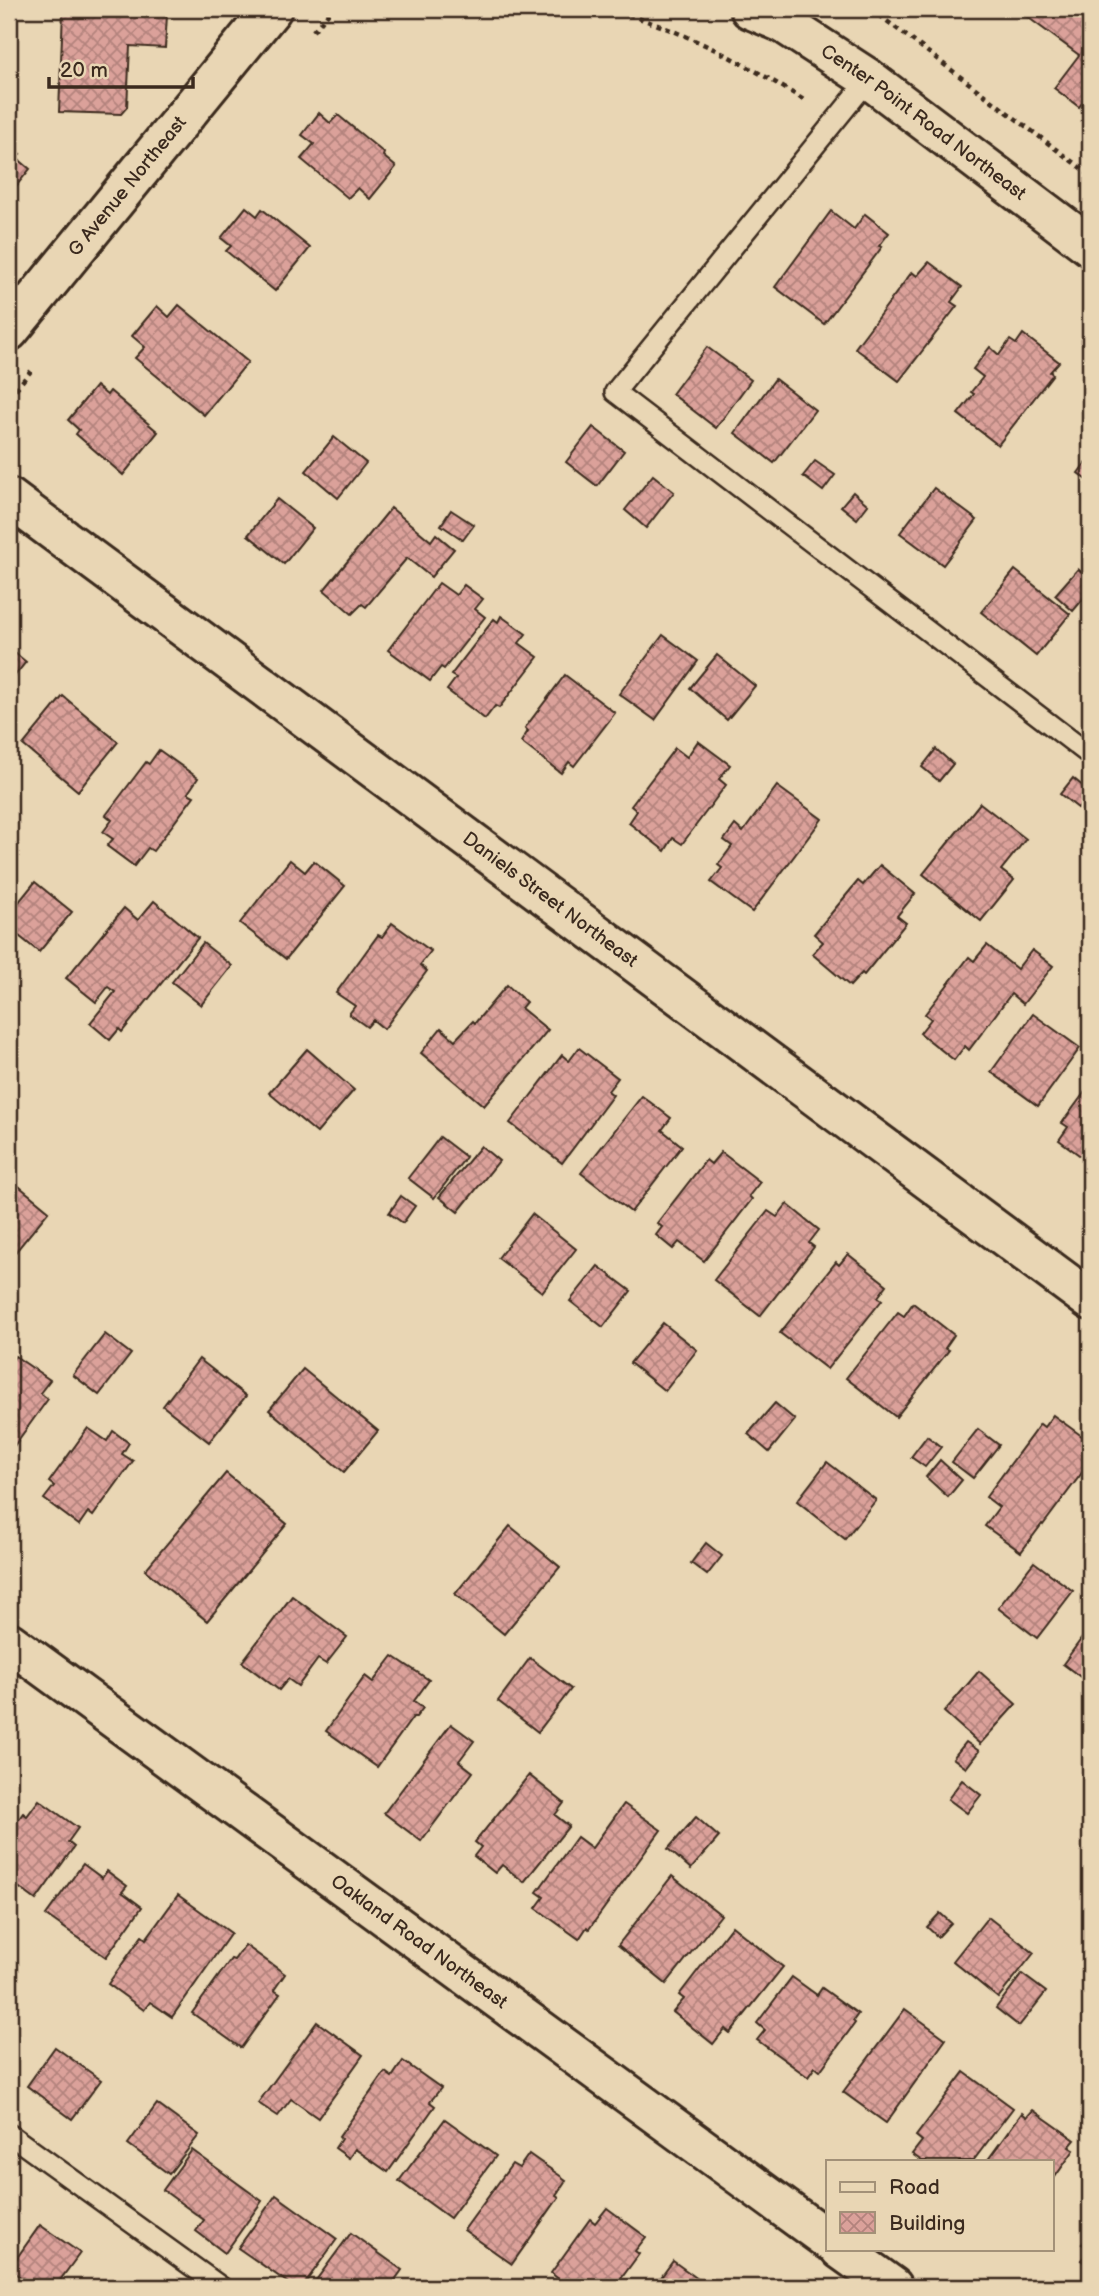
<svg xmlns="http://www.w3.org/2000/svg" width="1099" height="2296" font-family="'Balsamiq Sans',sans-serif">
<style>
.building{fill:url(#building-cross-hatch);stroke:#3b2a1e;stroke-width:2}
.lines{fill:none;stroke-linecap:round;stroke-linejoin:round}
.lane-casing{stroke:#3b2a1e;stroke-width:24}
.street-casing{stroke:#3b2a1e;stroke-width:44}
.secondary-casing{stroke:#3b2a1e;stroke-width:44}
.path{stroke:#3b2a1e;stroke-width:4.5;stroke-dasharray:5 5;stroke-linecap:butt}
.lane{stroke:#e9d6b4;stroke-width:19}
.street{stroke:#e9d6b4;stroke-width:38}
.secondary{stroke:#e9d6b4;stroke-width:38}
.labels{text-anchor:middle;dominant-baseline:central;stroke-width:6;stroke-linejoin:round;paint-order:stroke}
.street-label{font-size:19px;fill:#3b2a1e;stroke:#e9d6b4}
</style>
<defs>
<pattern id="building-cross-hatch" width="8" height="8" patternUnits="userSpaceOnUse" patternTransform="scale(1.75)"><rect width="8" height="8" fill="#dba19a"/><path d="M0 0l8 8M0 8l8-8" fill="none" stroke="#b3837d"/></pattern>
</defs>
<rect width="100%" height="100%" fill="#e9d6b4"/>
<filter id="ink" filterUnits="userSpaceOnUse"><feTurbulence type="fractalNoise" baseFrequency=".0143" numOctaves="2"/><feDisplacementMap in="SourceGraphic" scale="14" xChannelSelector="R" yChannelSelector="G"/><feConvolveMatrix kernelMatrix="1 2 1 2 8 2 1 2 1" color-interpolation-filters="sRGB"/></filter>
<g filter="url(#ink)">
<g class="building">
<polygon points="1024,9 1090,9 1090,92 1079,107 1054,88 1079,55 1022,13"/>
<polygon points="63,11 167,15 165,48 130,46 127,107 121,114 59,112"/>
<polygon points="319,113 330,123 338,115 384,153 383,156 396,167 370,199 358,188 348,198 301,159 314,144 302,135"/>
<polygon points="9,145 20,154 17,158 30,169 9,195"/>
<polygon points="246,207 257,216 262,209 310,248 275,291 226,251 231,246 221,238"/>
<polygon points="831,211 854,229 865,214 889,233 879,246 882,247 824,324 775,287"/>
<polygon points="929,262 962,287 951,302 957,306 899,381 855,348 912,272 917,276"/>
<polygon points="179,305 248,362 204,415 135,358 145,347 132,336 157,306 169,317"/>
<polygon points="1023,334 1059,362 1050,372 1053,374 998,445 958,414 974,394 971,392 983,377 973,369 990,347 999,355 1010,340 1016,344"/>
<polygon points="707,347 751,380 716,428 672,394"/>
<polygon points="775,379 815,410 774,463 735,433"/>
<polygon points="96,386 107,395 110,391 158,432 123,475 76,434 79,430 68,420"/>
<polygon points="593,427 624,451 597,486 566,462"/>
<polygon points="334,437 366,463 338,498 306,471"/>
<polygon points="1090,457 1090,482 1078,473"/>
<polygon points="815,461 835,475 823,491 803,476"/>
<polygon points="653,475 674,492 646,528 625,510"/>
<polygon points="934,488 977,520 943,565 900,533"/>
<polygon points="853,492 868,505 857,519 841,506"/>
<polygon points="277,499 313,528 284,564 248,535"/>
<polygon points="391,508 431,541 436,534 454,549 431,577 407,558 366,607 362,604 352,614 324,590"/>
<polygon points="451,510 474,525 463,540 441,525"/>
<polygon points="1078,569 1090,579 1090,591 1073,611 1055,595"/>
<polygon points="1015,570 1070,614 1036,656 981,612"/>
<polygon points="439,583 456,595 464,585 483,599 475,609 485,617 444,669 441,667 430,681 388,650"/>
<polygon points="501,616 526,634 519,643 538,657 499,708 495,706 485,719 447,690 456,678 451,675 494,619 498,622"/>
<polygon points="663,635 698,661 655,720 619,694"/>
<polygon points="9,648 26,662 9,683"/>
<polygon points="717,655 755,686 727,720 690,688"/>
<polygon points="565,675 615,713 574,766 569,762 561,773 521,742 528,731 525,728"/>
<polygon points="63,696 118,742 78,791 23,745"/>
<polygon points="698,741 730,765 719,779 726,785 682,844 673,838 665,851 629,823 637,811 631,806 675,748 687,757"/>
<polygon points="936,749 953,764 939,781 922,767"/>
<polygon points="159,750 198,778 188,793 194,796 153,851 148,848 134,866 107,846 113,839 103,832 112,820 106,815 146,762 149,764"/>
<polygon points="1073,778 1090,792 1078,808 1060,794"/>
<polygon points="777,786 822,819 752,912 711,882 722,868 718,865 732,846 724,840 735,825 743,832"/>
<polygon points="980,803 1026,839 1001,870 1014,880 981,921 923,874"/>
<polygon points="290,860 305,872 314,861 345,886 286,959 240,923"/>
<polygon points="880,865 915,894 897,916 906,923 864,975 862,973 850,986 812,954 823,942 814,934 858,881 863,885"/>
<polygon points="35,882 72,912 39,952 9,928 9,914"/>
<polygon points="154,901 198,938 122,1032 119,1029 110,1040 90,1023 115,992 108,987 96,1002 66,978 124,908 138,920"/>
<polygon points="392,923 431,951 420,965 427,971 384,1029 373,1020 367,1027 349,1014 355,1006 336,993 378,935 382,937"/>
<polygon points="203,943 232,966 201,1005 172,982"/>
<polygon points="987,945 1017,969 1032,950 1053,966 1023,1004 1011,994 969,1050 965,1046 954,1060 920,1033 931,1019 925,1014 969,957 974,961"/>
<polygon points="507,985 526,1002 521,1008 548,1030 484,1106 421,1053 441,1028 455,1040 473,1021 475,1023"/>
<polygon points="1033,1014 1080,1048 1038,1106 991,1072"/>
<polygon points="579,1048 618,1078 608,1091 613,1095 562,1163 510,1123 562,1055 569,1061"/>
<polygon points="307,1049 354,1090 317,1133 269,1093"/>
<polygon points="1090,1085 1090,1163 1059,1140 1068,1127 1062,1123"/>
<polygon points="642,1096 671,1118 662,1130 682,1146 631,1212 581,1173"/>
<polygon points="440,1137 466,1157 434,1198 408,1178"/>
<polygon points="481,1146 499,1161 458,1212 439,1197"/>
<polygon points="721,1152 760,1182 749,1196 752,1199 704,1261 679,1242 673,1249 656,1235 662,1227 657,1223 706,1160 711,1164"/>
<polygon points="9,1178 49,1211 9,1260"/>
<polygon points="401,1196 415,1206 403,1223 389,1213"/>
<polygon points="787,1204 819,1230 809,1243 814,1247 760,1316 714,1280 768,1211 777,1217"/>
<polygon points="532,1214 576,1249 542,1292 498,1258"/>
<polygon points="848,1254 887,1285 878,1297 882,1300 827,1369 780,1333 836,1262 839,1265"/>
<polygon points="598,1266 631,1291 603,1327 570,1301"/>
<polygon points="913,1303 954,1335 945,1348 949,1350 896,1417 846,1378 898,1312 904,1316"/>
<polygon points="663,1323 697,1350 665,1391 630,1363"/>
<polygon points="105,1334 131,1354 99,1395 73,1375"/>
<polygon points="15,1356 50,1380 40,1393 48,1399 9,1453 9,1365"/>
<polygon points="199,1359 246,1396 209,1442 163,1406"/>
<polygon points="303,1369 378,1431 344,1472 269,1410"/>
<polygon points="775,1403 795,1420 769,1452 748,1434"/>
<polygon points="1053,1415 1090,1442 1090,1456 1088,1460 1090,1462 1043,1525 1042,1524 1021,1552 985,1526 999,1507 986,1497 1040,1424 1044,1427"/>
<polygon points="88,1428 107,1441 113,1431 129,1443 122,1454 133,1461 93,1516 88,1512 79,1525 44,1499 54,1486 49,1482"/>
<polygon points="978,1429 999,1445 973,1478 952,1462"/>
<polygon points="927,1436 941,1447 925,1467 911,1457"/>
<polygon points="940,1460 962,1480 948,1497 926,1477"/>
<polygon points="827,1462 876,1500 845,1539 797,1501"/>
<polygon points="226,1473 287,1524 207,1621 145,1570"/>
<polygon points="510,1526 560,1567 504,1634 455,1594"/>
<polygon points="706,1543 722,1556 707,1575 691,1563"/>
<polygon points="1034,1562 1073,1591 1037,1638 998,1608"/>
<polygon points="292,1596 347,1637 326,1664 318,1659 298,1686 288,1679 279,1690 242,1662"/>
<polygon points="1090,1627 1090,1684 1063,1664"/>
<polygon points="393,1656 429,1680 414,1701 423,1708 416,1717 413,1717 377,1767 326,1731 365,1676 373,1682"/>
<polygon points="530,1658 571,1689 538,1732 498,1701"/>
<polygon points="979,1671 1016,1704 980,1744 944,1712"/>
<polygon points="451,1724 474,1741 459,1761 473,1772 421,1841 384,1813"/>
<polygon points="966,1742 979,1751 966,1768 953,1758"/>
<polygon points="529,1775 564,1803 555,1815 569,1826 524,1882 502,1865 495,1873 474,1856 481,1847 475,1842"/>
<polygon points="962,1780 981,1795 967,1813 948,1799"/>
<polygon points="39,1800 78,1828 68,1842 74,1847 36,1900 9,1880 9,1833 23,1813 27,1816"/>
<polygon points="624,1804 661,1830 589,1929 587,1927 579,1939 536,1908 544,1897 537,1892 577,1837 592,1848"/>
<polygon points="696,1817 719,1837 691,1869 668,1849"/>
<polygon points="83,1864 102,1878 107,1871 127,1886 122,1892 142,1907 106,1957 46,1915"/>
<polygon points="672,1876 721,1915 666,1984 618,1945"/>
<polygon points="178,1895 231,1933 172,2017 150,2002 144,2010 108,1984 142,1936 146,1939"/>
<polygon points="940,1913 951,1923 938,1937 927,1927"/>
<polygon points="988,1917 1034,1953 998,1998 953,1961"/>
<polygon points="732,1926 783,1967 730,2033 725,2029 713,2044 673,2012 684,1999 679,1995"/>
<polygon points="245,1945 285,1974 274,1990 280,1994 241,2048 192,2013 231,1959 234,1960"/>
<polygon points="1022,1974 1046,1992 1019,2026 996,2008"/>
<polygon points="792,1977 817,1995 822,1988 858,2014 853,2021 855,2023 820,2071 815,2067 808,2077 757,2040 765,2030 757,2023"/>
<polygon points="905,2009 946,2039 886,2123 843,2092"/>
<polygon points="317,2022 363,2055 318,2118 291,2099 278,2116 258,2103"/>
<polygon points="55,2047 101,2080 72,2119 27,2086"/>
<polygon points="403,2061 441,2088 430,2102 435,2106 388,2172 355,2149 349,2158 335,2148 341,2139 339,2137 385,2072 392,2077"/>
<polygon points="964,2072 1013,2108 973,2161 922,2161 912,2154 922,2141 916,2136"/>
<polygon points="157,2104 199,2135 169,2174 128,2144"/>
<polygon points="1033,2110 1075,2140 1069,2147 1074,2150 1052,2181 1052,2161 987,2161 1022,2113 1027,2117"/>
<polygon points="445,2119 496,2156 450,2218 399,2181"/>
<polygon points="192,2150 262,2201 225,2253 196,2231 204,2220 163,2190"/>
<polygon points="529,2154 566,2180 556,2195 559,2197 512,2264 464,2230 512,2164 519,2168"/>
<polygon points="276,2195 337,2239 302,2287 294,2287 238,2248"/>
<polygon points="607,2208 646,2237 635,2251 639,2254 615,2287 562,2287 565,2284 551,2273 590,2219 595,2223"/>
<polygon points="40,2225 80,2253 55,2287 35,2287 9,2269"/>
<polygon points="351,2233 402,2270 390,2287 311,2287"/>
<polygon points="1090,2235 1090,2267 1081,2260 1090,2250 1082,2244"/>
<polygon points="673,2261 709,2287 654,2287"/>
</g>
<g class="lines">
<g class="lane-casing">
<g id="lane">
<polyline points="869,79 615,392 1090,755"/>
<polyline points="9,2134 221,2287"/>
</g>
</g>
<g class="street-casing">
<g id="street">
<path id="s1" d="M9 331 272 9"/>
<path id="s2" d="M9 498 1090 1300"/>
</g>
</g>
<g class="secondary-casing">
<g id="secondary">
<path id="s3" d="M750 9 783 23 869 79 1090 246"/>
<path id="s4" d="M9 1642 828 2240"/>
<polyline points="840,2249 893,2287"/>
</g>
</g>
<g class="path">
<path d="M609 9C681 29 744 62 807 102"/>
<polyline points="871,9 1090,175"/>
<polyline points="313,31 332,9"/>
<polyline points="9,397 31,371"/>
</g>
<use href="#lane" class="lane"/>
<use href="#street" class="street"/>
<use href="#secondary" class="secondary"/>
</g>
</g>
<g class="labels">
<g class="street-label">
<text stroke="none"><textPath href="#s3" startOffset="208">Center Point Road Northeast</textPath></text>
<text stroke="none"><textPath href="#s1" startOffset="187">G Avenue Northeast</textPath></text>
<text stroke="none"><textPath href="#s2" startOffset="674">Daniels Street Northeast</textPath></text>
<text stroke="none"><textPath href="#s4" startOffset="508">Oakland Road Northeast</textPath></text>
</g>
</g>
<rect width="1099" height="2296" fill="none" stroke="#e9d6b4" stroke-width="35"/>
<rect x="18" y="18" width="1064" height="2261" fill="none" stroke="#3b2a1e" stroke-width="2.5" filter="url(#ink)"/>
<rect x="826" y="2160" width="228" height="91" fill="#e9d6b4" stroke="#a39178" stroke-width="2"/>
<rect x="840" y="2182" width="35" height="10" fill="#e9d6b4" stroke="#a39178" stroke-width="2"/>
<text x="889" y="2194" font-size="21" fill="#3b2a1e">Road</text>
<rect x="840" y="2212" width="35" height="21" fill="url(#building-cross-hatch)" stroke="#a39178" stroke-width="2"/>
<text x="889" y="2230" font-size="21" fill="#3b2a1e">Building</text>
<path d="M49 77v10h144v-10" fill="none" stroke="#3b2a1e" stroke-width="3.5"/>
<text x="60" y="77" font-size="21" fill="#3b2a1e" stroke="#e9d6b4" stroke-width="5" paint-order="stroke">20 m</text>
</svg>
